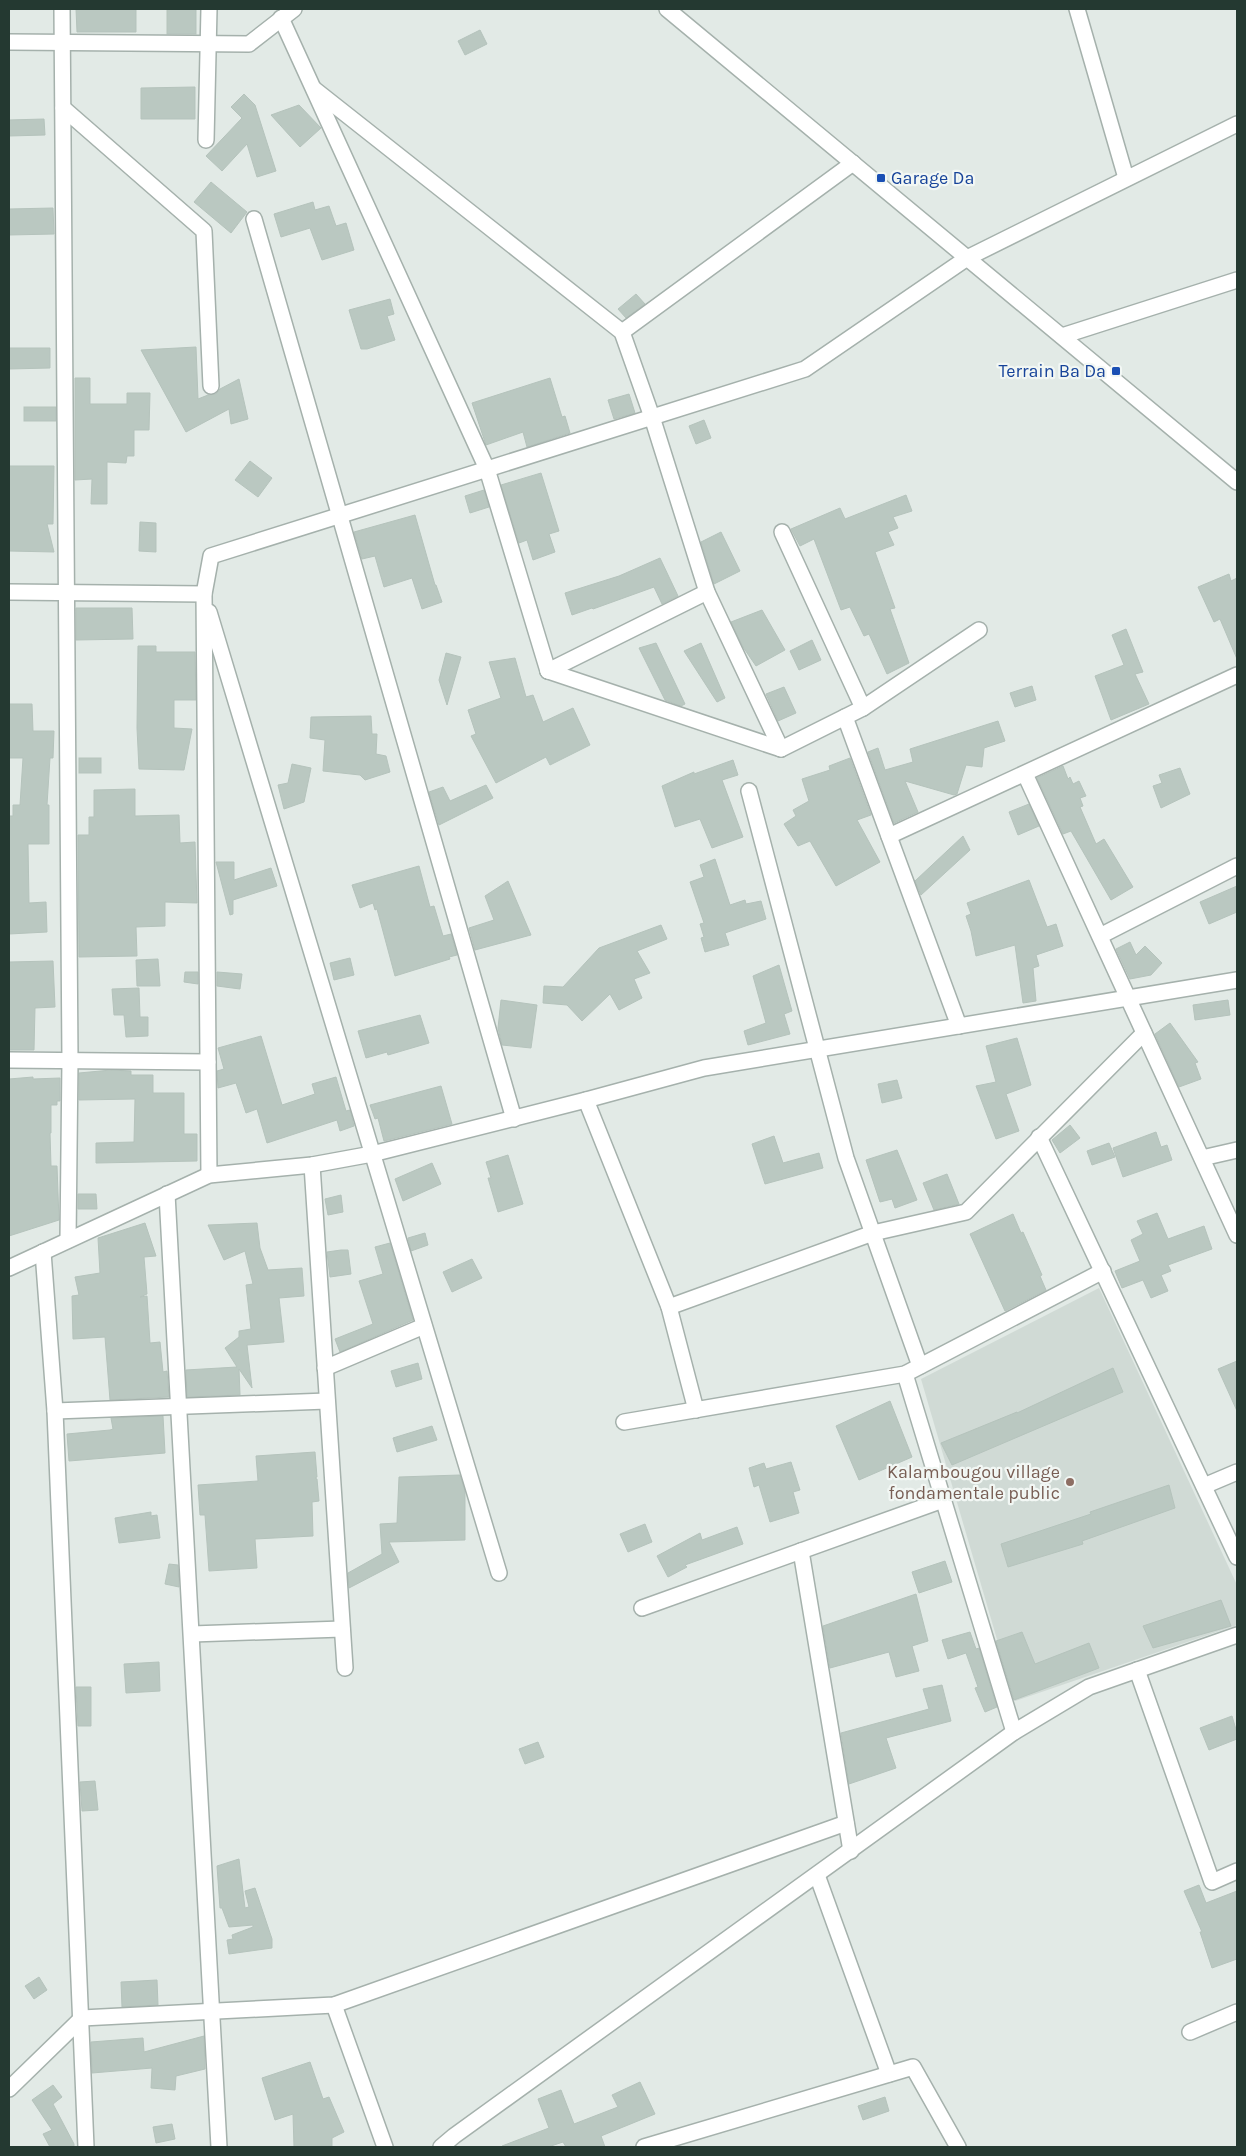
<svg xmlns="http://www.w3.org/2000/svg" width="1246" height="2156" font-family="Karla,sans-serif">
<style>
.built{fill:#d0dad5}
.building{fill:#bac8c1;stroke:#b5c3bc}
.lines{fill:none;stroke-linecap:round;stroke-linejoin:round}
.minor-casing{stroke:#a5b1ac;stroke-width:18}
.minor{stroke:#fff;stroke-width:15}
.transit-dot{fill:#1a4fb4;stroke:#f2f7f4;stroke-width:2}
.education-dot{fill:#8d6e63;stroke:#f2f7f4;stroke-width:2}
.labels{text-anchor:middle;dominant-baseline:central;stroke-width:4.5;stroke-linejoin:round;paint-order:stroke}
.transit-label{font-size:18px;fill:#164399;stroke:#f2f7f4;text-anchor:start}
.education-label{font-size:18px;fill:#785e54;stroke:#f2f7f4;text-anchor:end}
</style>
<rect width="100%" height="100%" fill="#e2eae6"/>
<polygon class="built" points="1099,1288 1237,1585 1237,1625 1015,1701 921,1379"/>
<g class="building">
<polygon points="76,9 136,9 136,32 77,32"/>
<rect x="167" y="9" width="29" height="25"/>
<polygon points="480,30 487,44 465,55 458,41"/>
<polygon points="195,87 195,119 141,119 141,88"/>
<polygon points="244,94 255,105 276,171 257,177 247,144 222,171 206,156 242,118 231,107"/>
<polygon points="299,105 321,128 300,147 271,115"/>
<polygon points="44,119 45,135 9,136 9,120"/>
<polygon points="211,182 247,212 231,233 194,202"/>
<polygon points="313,202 315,210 329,206 336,226 346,223 354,250 322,260 310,228 281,237 274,214"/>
<polygon points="53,208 54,234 9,235 9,209"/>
<polygon points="636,294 645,304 626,318 618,309"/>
<polygon points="390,299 394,314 387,316 395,340 367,349 361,349 349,310"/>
<polygon points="196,347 198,399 208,395 216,394 220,389 239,379 248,419 231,424 229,409 186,432 141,350"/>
<polygon points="9,348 50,348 50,368 9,369"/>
<polygon points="75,378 90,378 90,404 127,404 127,393 150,393 149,430 134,430 134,456 127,456 126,463 107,462 107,504 91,504 92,479 75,480"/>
<polygon points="550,378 562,417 565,416 570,433 527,447 523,432 486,445 472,403"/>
<polygon points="629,394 635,413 614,419 608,400"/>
<rect x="24" y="407" width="32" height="14"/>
<polygon points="704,420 711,438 696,444 689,426"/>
<polygon points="250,461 272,478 258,497 235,480"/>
<polygon points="9,466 54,466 53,524 47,524 54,552 9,551"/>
<polygon points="541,473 559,531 549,534 555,552 533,560 527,540 519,543 501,485"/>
<polygon points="484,490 489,507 470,513 465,496"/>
<polygon points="906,495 912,511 893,517 898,528 888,532 894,545 875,552 895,608 890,609 909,663 887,674 869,634 864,636 850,607 841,610 814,539 800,546 791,529 840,508 845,519"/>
<polygon points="415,515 435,585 436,585 442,602 422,609 412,578 384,587 375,556 362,559 354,532"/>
<polygon points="140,522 156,523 156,552 139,551"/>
<polygon points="721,532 740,571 714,584 701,542"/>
<polygon points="660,558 678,596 662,604 654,587 593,609 592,608 572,615 565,593 619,576"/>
<polygon points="1229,574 1231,581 1237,578 1237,659 1220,619 1214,622 1198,587"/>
<polygon points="76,608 132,608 133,639 76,640"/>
<polygon points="762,610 785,650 756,666 743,647 731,622"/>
<polygon points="1126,629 1143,672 1135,674 1149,704 1111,720 1095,676 1124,665 1112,635"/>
<polygon points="812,640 821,660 799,670 790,651"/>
<polygon points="656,643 685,704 681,706 665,700 639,648"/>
<polygon points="701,643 725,698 717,702 684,651"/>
<polygon points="138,646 156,646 156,652 195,652 196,700 174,700 174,728 192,729 184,770 139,769 137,728"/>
<polygon points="446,653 461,657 447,705 439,680"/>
<polygon points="515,658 526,697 533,695 543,722 573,708 590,745 550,765 546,757 496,783 471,736 476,734 468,710 501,698 489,662"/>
<polygon points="1032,686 1036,700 1015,707 1010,693"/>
<polygon points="784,687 796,713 778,721 766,694"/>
<polygon points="9,704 32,704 33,731 54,731 53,758 50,758 47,805 49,805 49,844 28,844 29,903 46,902 47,932 9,934 9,816 13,816 13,805 20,805 23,758 9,758"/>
<polygon points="371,716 372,734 377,734 376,754 386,756 390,772 365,780 360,775 323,771 325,740 310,738 311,717"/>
<polygon points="998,721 1005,741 984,748 982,767 966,765 957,794 954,795 905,781 918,812 894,823 868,752 878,748 885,770 913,762 910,749"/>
<rect x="79" y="758" width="22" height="15"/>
<polygon points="850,758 871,815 857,820 880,862 836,886 810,841 798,846 784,824 796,816 793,810 809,801 802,779 830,770 829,766"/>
<polygon points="733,760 738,775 722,780 743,837 712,848 700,819 675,827 662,786 694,772 694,774"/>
<polygon points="292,764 311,768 304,802 284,809 278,785 288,783"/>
<polygon points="1063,766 1068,779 1070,777 1073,784 1079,781 1086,796 1080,798 1083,806 1080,807 1096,844 1104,839 1133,887 1111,900 1071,831 1063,834 1037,778"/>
<polygon points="1180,768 1190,794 1161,808 1153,786 1162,783 1159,775"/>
<polygon points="486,785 493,798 439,825 429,792 443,787 450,801"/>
<polygon points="135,789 135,816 179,815 180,843 195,842 197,903 165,902 165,926 136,927 137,956 79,957 78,835 89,835 89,817 94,817 94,790"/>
<polygon points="1029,804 1039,826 1018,835 1009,812"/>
<polygon points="963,836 970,850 921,895 915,881"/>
<polygon points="715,859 730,905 745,900 746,904 761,901 766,919 725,933 729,945 705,952 701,938 704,937 700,924 704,923 690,882 704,877 700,865"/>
<polygon points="216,862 234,862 234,880 271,868 277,886 233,900 233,914 230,915"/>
<polygon points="419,866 430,907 434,906 443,936 451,934 457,955 449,957 450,959 395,976 377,909 375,910 373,903 360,908 352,885"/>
<polygon points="1029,880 1047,927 1056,924 1063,946 1036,955 1039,966 1033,968 1036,1001 1023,1003 1015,945 976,956 971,931 966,916 971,914 967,903"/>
<polygon points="508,881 531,935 475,950 469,928 494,920 485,896"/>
<polygon points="1237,886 1237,912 1209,924 1200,902"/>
<polygon points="661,925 667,939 637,951 650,973 634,979 642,998 619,1010 610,994 582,1021 567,1005 543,1003 544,986 563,987 599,948"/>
<polygon points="1130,942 1136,955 1145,946 1162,963 1151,975 1130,979 1116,949"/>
<polygon points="350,958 354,975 334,980 330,963"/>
<polygon points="158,959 160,986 137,986 136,960"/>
<polygon points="53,961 55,1007 35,1008 34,1050 9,1050 9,962"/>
<polygon points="779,965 792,1011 784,1014 790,1034 748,1045 744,1031 766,1023 753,976"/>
<polygon points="185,972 198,972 198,984 184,982"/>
<polygon points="217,972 242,974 240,989 217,986"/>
<polygon points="139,988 140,1017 148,1017 148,1036 126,1037 124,1015 114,1015 112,989"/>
<polygon points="501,1000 537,1005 531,1048 502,1045 498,1028"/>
<polygon points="1228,1000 1230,1015 1195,1020 1193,1005"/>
<polygon points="420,1015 429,1043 388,1055 387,1052 366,1058 358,1031"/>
<polygon points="1170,1023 1198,1062 1195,1063 1201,1079 1179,1087 1155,1034"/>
<polygon points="261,1036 282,1105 315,1094 312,1084 336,1077 346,1111 350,1110 354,1126 340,1131 337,1120 267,1143 257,1109 246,1113 236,1083 218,1088 217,1071 224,1069 218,1048"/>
<polygon points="1017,1038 1031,1085 1006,1094 1019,1131 996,1139 976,1086 996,1082 986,1046"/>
<polygon points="111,1070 131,1071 131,1075 153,1075 153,1093 184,1093 184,1134 197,1134 197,1161 96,1163 96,1143 134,1142 135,1099 79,1100 79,1073"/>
<polygon points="33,1077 33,1079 60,1078 60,1101 57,1101 57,1105 51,1105 51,1133 50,1133 51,1166 57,1166 59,1220 9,1236 9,1079"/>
<polygon points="897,1080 902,1098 882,1103 878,1084"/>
<polygon points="441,1086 452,1124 384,1141 378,1118 375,1119 370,1105"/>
<polygon points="1070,1125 1080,1138 1060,1153 1052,1140"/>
<polygon points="1156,1132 1161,1147 1167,1145 1172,1160 1123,1177 1113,1148"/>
<polygon points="774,1136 783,1163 819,1153 823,1168 765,1184 752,1144"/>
<polygon points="1109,1143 1115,1157 1092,1165 1087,1151"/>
<polygon points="897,1150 917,1200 895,1208 892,1199 880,1202 866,1160"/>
<polygon points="508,1155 523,1204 498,1212 488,1178 491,1178 486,1162"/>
<polygon points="432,1163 441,1184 403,1201 395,1179"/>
<polygon points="947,1174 959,1204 934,1210 923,1183"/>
<polygon points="78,1194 96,1194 97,1209 78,1209"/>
<polygon points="341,1195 343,1212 328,1215 325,1199"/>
<polygon points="1157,1213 1168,1239 1204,1226 1212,1249 1168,1265 1171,1271 1161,1275 1168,1291 1151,1298 1143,1280 1122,1288 1115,1271 1140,1261 1131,1240 1143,1234 1137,1221"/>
<polygon points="1013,1214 1021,1233 1023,1232 1042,1275 1040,1276 1046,1290 1005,1311 970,1234"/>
<polygon points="145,1223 156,1256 144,1257 147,1294 140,1297 147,1296 150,1343 160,1342 163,1372 167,1371 169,1397 110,1400 105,1337 73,1339 72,1296 79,1295 75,1277 100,1273 98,1238"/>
<polygon points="257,1223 260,1248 268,1270 302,1268 304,1296 279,1298 284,1342 247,1345 252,1388 239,1369 240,1395 187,1397 186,1370 237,1367 225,1348 239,1337 239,1331 251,1329 246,1285 253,1284 245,1251 224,1260 208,1225"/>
<polygon points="425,1233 428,1245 411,1251 408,1238"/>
<polygon points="390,1243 413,1320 340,1352 335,1339 373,1324 359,1281 383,1274 375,1247"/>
<polygon points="341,1250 348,1250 351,1274 330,1277 327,1252"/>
<polygon points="472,1259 482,1278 452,1292 443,1272"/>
<polygon points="1237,1361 1237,1411 1218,1369"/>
<polygon points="418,1363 422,1379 396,1387 391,1371"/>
<polygon points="1113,1368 1123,1392 952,1465 941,1443 1017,1412 1017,1413"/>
<polygon points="890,1401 912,1457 859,1480 836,1426"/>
<polygon points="163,1416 165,1453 69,1461 67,1434 110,1430 113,1429 111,1418"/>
<polygon points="432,1426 437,1440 397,1452 393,1438"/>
<polygon points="315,1452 317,1477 315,1478 317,1479 319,1501 312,1502 313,1536 255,1539 257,1568 209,1571 205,1515 200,1515 198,1485 258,1481 256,1456"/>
<polygon points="791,1462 800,1490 793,1492 799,1513 770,1522 759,1485 754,1487 749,1468 764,1463 766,1469"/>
<polygon points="460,1475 465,1491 465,1540 389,1542 399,1562 349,1588 348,1573 382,1554 380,1524 397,1523 399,1477"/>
<polygon points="1169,1485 1175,1508 1082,1541 1083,1544 1008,1567 1001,1544 1091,1514 1090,1512"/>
<polygon points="151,1512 151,1516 157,1515 160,1538 119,1543 115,1518"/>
<polygon points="645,1524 652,1542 628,1552 620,1534"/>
<polygon points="737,1527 743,1544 685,1565 687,1567 668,1577 657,1556 700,1533 702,1540"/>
<polygon points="945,1561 952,1582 919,1593 912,1572"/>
<polygon points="169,1564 178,1565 179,1587 165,1584"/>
<polygon points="916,1594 928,1641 912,1646 919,1671 896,1677 889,1652 830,1668 823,1626"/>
<polygon points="1221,1600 1231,1626 1153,1648 1143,1626"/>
<polygon points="970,1632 976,1649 979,1648 997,1707 985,1712 975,1688 978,1687 966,1653 948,1659 942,1640"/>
<polygon points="1022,1632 1035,1664 1089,1643 1099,1668 1014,1700 996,1641"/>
<polygon points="159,1662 160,1691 126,1693 124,1664"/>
<polygon points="942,1685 951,1721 886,1738 896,1768 849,1784 841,1733 929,1709 923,1689"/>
<polygon points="76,1687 91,1687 91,1726 78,1726"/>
<polygon points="1232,1716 1237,1733 1237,1739 1209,1750 1200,1728"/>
<polygon points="538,1742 544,1757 525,1764 519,1749"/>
<polygon points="95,1781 98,1810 82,1811 80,1782"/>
<polygon points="239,1859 245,1908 249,1907 245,1891 255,1888 272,1939 272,1948 229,1954 227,1940 233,1939 232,1935 253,1927 253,1925 229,1927 222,1908 220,1908 217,1866"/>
<polygon points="1199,1885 1206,1903 1237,1891 1237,1959 1212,1968 1200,1932 1202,1932 1184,1891"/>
<polygon points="39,1977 47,1990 34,1999 25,1986"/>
<polygon points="157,1980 158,2005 122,2007 121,1982"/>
<polygon points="204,2036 205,2069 176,2076 175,2090 151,2088 152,2068 92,2073 91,2042 143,2038 144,2052"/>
<polygon points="310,2062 323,2099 329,2097 344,2132 332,2138 332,2146 294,2147 293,2114 275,2120 262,2078"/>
<polygon points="640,2082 655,2114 601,2136 605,2147 566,2147 563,2142 548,2147 502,2147 502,2146 549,2128 538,2099 561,2090 574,2124 618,2107 612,2095"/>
<polygon points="53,2085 62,2097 53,2104 74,2144 74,2147 50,2147 43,2134 52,2130 32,2100"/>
<polygon points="885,2097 889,2111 863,2120 858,2106"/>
<polygon points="172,2124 175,2139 156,2143 153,2127"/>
</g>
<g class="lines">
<g class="minor-casing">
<g id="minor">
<polyline points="62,9 70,1060 68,1240"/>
<polyline points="667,9 1237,482"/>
<polyline points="1077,9 1126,178"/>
<polyline points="281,18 487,469 548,671"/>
<polyline points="9,42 249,44 294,9"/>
<polyline points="314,89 622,332 652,417 707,592 781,749"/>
<polyline points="63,108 204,231 211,386"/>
<polyline points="206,140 209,9"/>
<polyline points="254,219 514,1119"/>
<polyline points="622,332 853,163"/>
<polyline points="1062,336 1237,280"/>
<polyline points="782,532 863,708"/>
<polyline points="9,592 204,594"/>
<polyline points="209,612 499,1573"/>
<polyline points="548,671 781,749 863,708 979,630"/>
<polyline points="548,671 707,592"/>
<polyline points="845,717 959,1026"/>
<polyline points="1025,774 1237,1235"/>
<polyline points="749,791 846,1158 920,1366"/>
<polyline points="889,836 1237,675"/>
<polyline points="1100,936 1237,866"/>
<polyline points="9,1060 208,1062"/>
<polyline points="586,1100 669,1307 696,1410"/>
<polyline points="1039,1137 1237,1557"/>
<polyline points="1202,1158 1237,1150"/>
<polyline points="312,1165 345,1668"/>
<polyline points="209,1175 204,594 211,556 805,369 967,258 1237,124"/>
<polyline points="167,1194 219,2147"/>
<polyline points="43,1252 55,1411 86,2147"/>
<polyline points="9,1268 209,1175 312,1165 372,1154 586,1100 704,1068 1237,980"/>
<polyline points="669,1307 873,1233 966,1212 1144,1033"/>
<polyline points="325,1368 424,1326"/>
<polyline points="905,1374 1014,1732"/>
<polyline points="55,1411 327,1401"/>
<polyline points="624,1422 905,1374 1103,1271"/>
<polyline points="1204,1486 1237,1472"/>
<polyline points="801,1551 851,1851"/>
<polyline points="642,1608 943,1500"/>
<polyline points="192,1634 342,1629"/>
<polyline points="1137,1670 1212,1882 1237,1871"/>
<polyline points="817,1875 889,2074"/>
<polyline points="334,2005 385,2147"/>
<polyline points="1190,2032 1237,2012"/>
<polyline points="9,2089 82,2018 334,2005 846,1823"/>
<polyline points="441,2147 454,2136 1014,1732 1089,1687 1237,1635"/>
<polyline points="644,2147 913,2067 958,2147"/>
</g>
</g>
<use href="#minor" class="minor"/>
</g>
<g class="transit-dot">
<rect x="876" y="173" width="10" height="10" rx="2.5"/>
<rect x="1111" y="366" width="10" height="10" rx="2.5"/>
</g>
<circle class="education-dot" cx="1070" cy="1482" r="5"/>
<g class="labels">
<g class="transit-label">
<text x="891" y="178">Garage Da</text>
<text x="1106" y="371" text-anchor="end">Terrain Ba Da</text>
</g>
<g class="education-label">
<text x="1060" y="1472">Kalambougou village<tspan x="1060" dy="21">fondamentale public</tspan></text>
</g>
</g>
<rect width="1246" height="2156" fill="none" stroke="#243931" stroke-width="20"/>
</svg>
